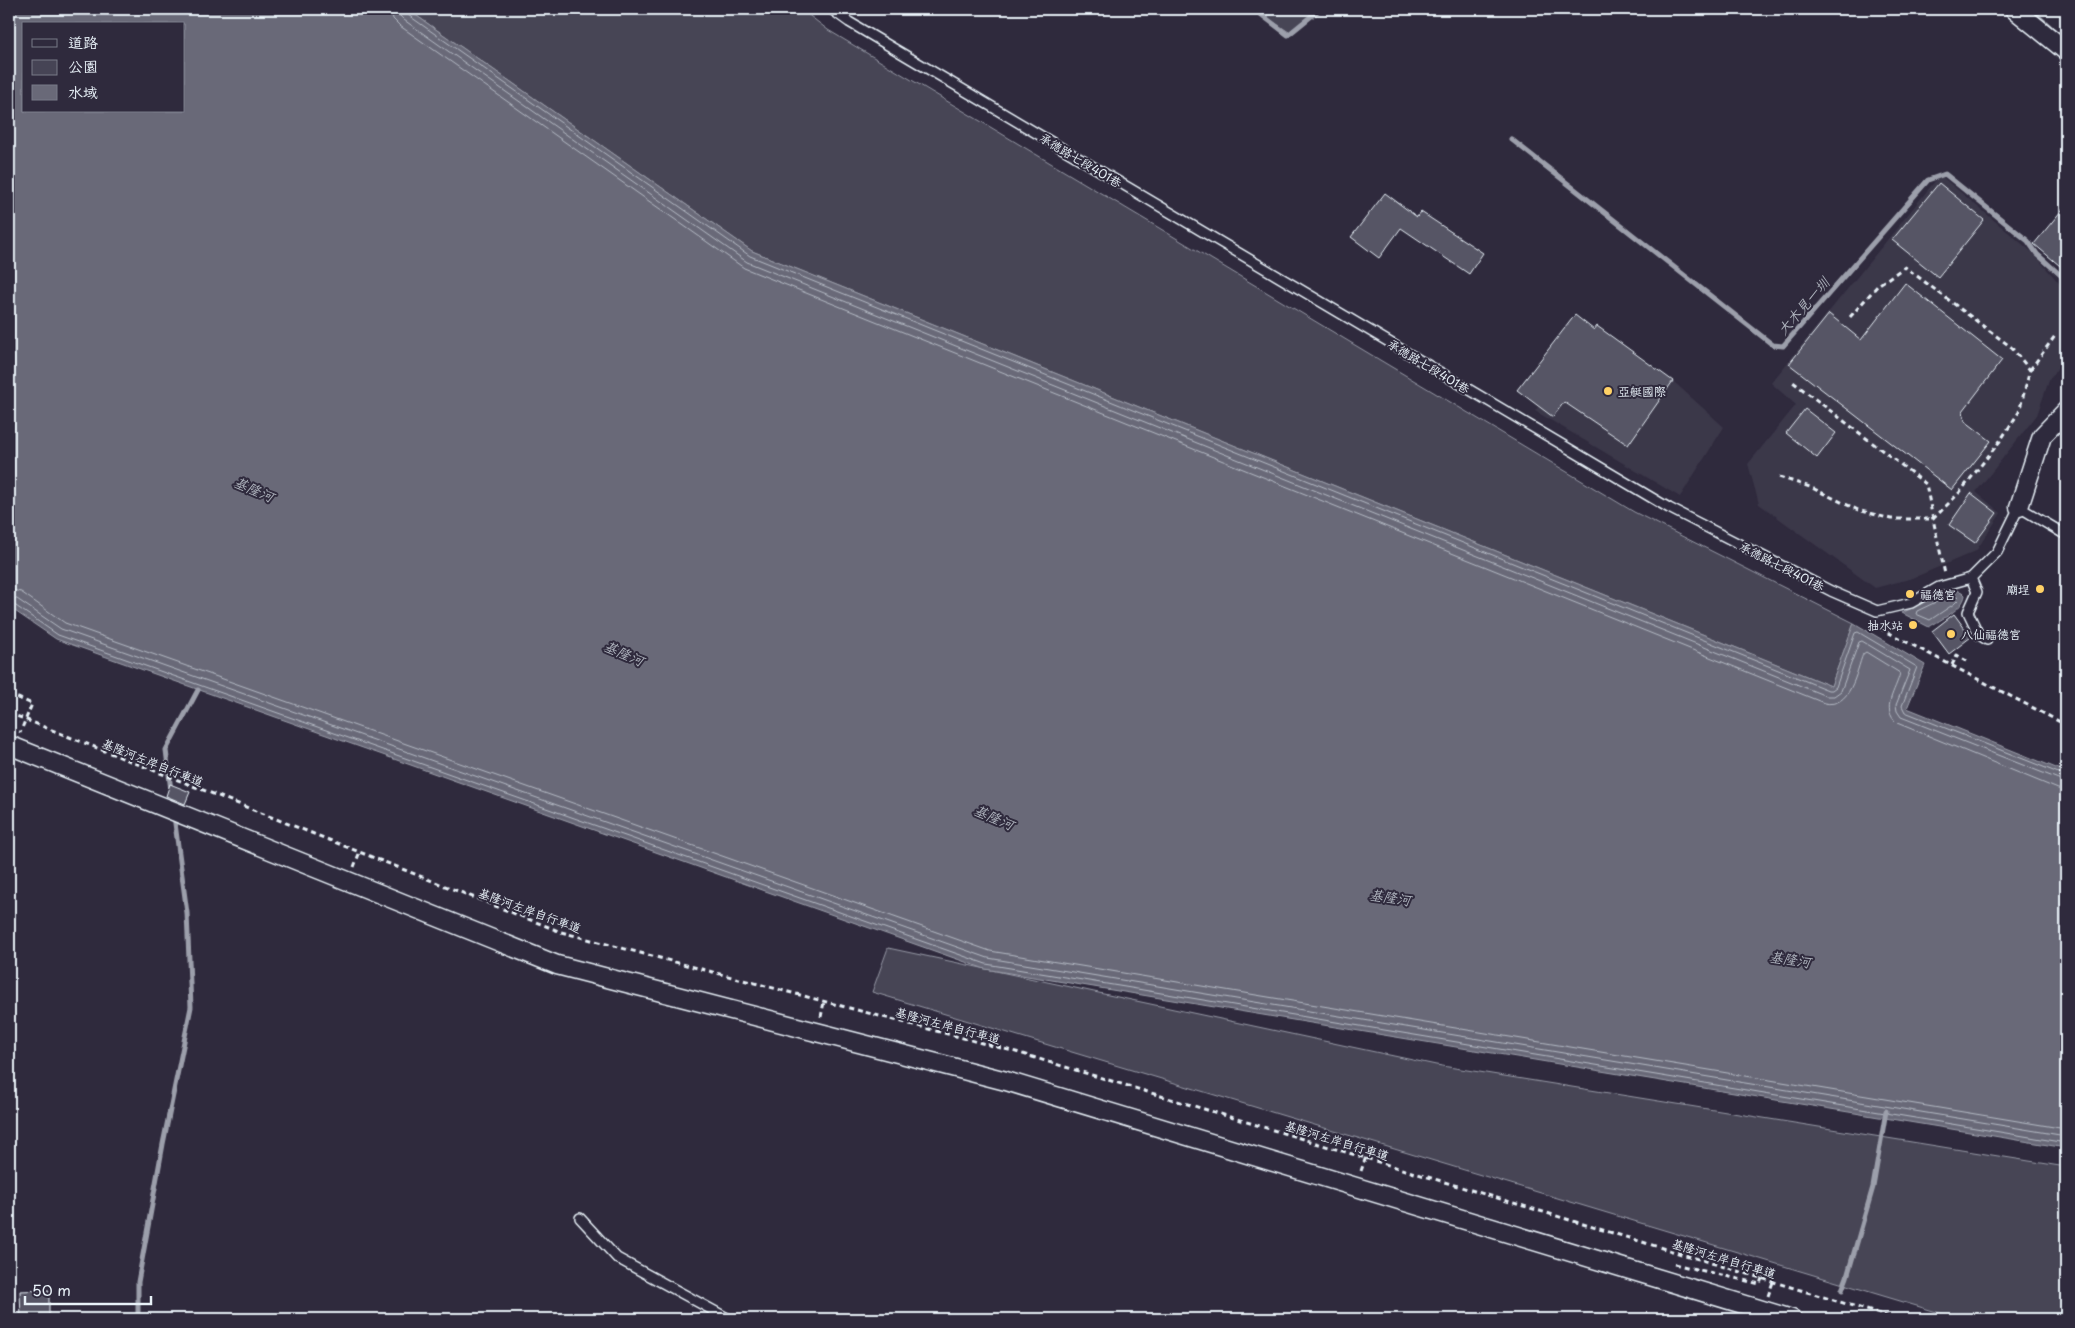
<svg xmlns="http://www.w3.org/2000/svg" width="2075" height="1328" font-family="'Playpen Sans','LXGW WenKai TC',sans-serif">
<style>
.built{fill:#3b3749}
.green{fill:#464455;stroke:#979aa6}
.water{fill:#696978;stroke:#9c9fab;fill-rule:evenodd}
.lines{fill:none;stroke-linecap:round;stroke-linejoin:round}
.shore{stroke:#b5bbc5;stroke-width:1}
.stream{stroke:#9c9fab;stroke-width:5}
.building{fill:#575565;stroke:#e8f1f8}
.lane-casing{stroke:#e8f1f8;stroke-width:12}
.street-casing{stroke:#e8f1f8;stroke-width:21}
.path{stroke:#e8f1f8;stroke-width:3;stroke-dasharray:5 4;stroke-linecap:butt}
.lane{stroke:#2f2a3d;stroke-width:9}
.street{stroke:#2f2a3d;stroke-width:18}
.poi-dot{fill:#ffd166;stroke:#2f2a3d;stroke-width:2}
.labels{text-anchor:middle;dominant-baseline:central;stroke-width:4;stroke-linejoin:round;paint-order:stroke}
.street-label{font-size:12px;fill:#e8f1f8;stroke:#2f2a3d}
.poi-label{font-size:12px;fill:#e8f1f8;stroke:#2f2a3d;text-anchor:start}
.water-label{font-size:14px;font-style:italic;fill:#afb4be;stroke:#2f2a3d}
</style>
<rect width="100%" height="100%" fill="#2f2a3d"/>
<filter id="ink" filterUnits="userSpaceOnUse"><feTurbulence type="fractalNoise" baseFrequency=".02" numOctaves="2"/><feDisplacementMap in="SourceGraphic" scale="10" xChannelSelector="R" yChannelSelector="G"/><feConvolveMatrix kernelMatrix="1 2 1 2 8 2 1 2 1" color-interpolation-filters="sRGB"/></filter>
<g filter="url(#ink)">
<g class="built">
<polygon points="1940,175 2033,253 2066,291 2066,357 2050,378 2037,415 1976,492 2001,513 1976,551 1913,578 1875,588 1759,504 1748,464 1796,405 1771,383"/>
<polygon points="1597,326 1673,381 1724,427 1680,497 1535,411"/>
</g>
<g class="green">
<polygon points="407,9 801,9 828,30 1634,512 1854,623 1831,686 752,251"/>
<polygon points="1254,9 1319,9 1289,32"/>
<polygon points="888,948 1436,1065 2066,1167 2066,1319 1960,1319 872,992"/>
</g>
<g class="water">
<path d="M9 9H407L752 251 1831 686 1854 623 1925 665 1907 708 2066 772V1148L985 969 56 639 9 607ZM24 24H184V111H24Z"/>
<path d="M1956 590 1962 592 1965 595C1963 610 1941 619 1929 627L1902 613 1936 596Z"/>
</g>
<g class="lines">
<g class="shore">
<path d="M391 9 393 19 400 26 744 268 1824 703C1851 709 1856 672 1863 654L1866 652 1900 673C1896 691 1880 708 1897 723L2058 789 2066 790"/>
<polyline points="399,9 400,16 404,20 747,262 1826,696 1834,696 1841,691 1859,642 1862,641 1910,670 1896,705 1897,711 1901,717 2066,782"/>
<polyline points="405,9 408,15 750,256 1828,690 1832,690 1836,687 1855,633 1858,632 1917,667 1902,706 1905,712 2066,776"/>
<polyline points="9,589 21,592 65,623 990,951 2066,1129"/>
<polygon points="1956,596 1959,599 1954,604 1930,620 1916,614 1917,611 1938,601"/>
<polyline points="9,597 17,599 61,629 988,958 2066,1136"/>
<polyline points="9,603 13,604 58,635 986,964 2066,1143"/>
</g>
<g class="stream">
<polyline points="1254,9 1288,35 1320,9"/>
<polyline points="2030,9 2058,34"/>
<polyline points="1511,139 1773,345 1783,346 1928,180 1945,174 2028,241 2037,254 2066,280"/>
<polyline points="173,807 166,750 198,690"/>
<polyline points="1842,1290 1847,1277 1873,1187 1886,1111"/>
<polyline points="138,1319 138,1282 163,1144 191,1007 187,913 174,816"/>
</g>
</g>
<g class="building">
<polygon points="1939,183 1984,220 1938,277 1892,240"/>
<polygon points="1385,193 1417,217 1421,212 1483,253 1469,274 1401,228 1379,258 1351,237"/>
<polygon points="2066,205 2066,271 2034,244"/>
<polygon points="1905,283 2002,360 1963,411 1965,421 1991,441 1952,490 1789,364 1829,314 1861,340"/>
<polygon points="1575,315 1594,330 1597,326 1673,381 1628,445 1564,402 1553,417 1517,390"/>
<polygon points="1805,409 1836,433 1817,458 1786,433"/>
<polygon points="1971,493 1997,513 1975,543 1949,525"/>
<polygon points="1954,614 1971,637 1949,654 1932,631"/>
<polygon points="170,784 190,792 185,804 166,796"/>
<polygon points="49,1290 49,1319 21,1319 20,1291"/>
</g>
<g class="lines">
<g class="lane-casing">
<g id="lane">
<polyline points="831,9 849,22 1669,508 1831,591 1877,611 1911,603 1939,587 1971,578 1997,552 2019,507 2066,535"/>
<polyline points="1971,578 1977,592 1968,612 1979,635 1987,640"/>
<polyline points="580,1218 617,1258 729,1319"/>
</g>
</g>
<g class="street-casing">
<g id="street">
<polyline points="2014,9 2066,51"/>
<polyline points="2019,507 2042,436 2066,411"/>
<polyline points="9,745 557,965 1006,1081 1792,1319"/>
</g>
</g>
<g class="path">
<polyline points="814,9 820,14"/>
<polyline points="1850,317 1878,285 1905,267 2011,347 2030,370 2019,412 2000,441 1960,492 1933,519 1945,574"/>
<polyline points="2030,370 2055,336"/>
<polyline points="1779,477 1810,487 1858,510 1891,519 1933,519 1926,484 1793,382"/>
<polyline points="1872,624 2066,725"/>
<polyline points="1952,665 1957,655 1968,662"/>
<polyline points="9,694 32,704 20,733"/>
<polyline points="9,713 561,932 1016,1052 1896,1319"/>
<polyline points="354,867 359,854"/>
<polyline points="821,1017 824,1002"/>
<polyline points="1361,1171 1366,1157"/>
<polyline points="1674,1264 1760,1284 1762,1278"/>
<polyline points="1768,1296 1773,1282"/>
</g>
<use href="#lane" class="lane"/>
<use href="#street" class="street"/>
</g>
</g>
<g class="poi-dot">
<circle cx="1608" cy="391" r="5"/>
<circle cx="2040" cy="589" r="5"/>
<circle cx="1910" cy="594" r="5"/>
<circle cx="1913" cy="625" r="5"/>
<circle cx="1951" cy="634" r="5"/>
</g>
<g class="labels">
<g class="street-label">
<text transform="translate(1081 160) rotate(31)">承德路七段401巷</text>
<text transform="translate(1429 366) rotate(31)">承德路七段401巷</text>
<text transform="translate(1782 566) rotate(27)">承德路七段401巷</text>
<text transform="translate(153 762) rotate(22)">基隆河左岸自行車道</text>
<text transform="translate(530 910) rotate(20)">基隆河左岸自行車道</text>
<text transform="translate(948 1025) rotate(15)">基隆河左岸自行車道</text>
<text transform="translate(1337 1140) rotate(17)">基隆河左岸自行車道</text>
<text transform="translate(1724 1258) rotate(17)">基隆河左岸自行車道</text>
</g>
<g class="poi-label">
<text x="1618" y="391">亞艇國際</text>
<text x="2030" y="589" text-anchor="end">廟埕</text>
<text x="1920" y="594">福德宮</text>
<text x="1903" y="625" text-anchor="end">抽水站</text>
<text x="1961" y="634">八仙福德宮</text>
</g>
<g class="water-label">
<text transform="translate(1803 306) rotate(-49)">大木見一圳</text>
<text transform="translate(254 489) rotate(24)">基隆河</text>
<text transform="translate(624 653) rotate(24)">基隆河</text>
<text transform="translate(994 817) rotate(24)">基隆河</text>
<text transform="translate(1390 897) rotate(9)">基隆河</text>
<text transform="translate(1790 959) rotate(9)">基隆河</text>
</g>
</g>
<rect width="2075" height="1328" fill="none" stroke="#2f2a3d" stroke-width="30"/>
<rect x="15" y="15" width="2045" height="1298" fill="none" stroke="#e8f1f8" stroke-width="2" filter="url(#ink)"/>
<rect x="22" y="22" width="162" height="90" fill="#2f2a3d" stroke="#797a88"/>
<rect x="32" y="39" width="25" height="8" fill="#2f2a3d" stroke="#797a88"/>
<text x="68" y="48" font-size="15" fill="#e8f1f8">道路</text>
<rect x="32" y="60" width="25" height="15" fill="#464455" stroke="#797a88"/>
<text x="68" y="72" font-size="15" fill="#e8f1f8">公園</text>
<rect x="32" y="85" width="25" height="15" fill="#696978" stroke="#797a88"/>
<text x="68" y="98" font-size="15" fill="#e8f1f8">水域</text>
<path d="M25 1296v8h126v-8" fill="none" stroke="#e8f1f8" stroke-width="2.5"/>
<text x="32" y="1296" font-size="15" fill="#e8f1f8" stroke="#2f2a3d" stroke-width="4" paint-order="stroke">50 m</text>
</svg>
